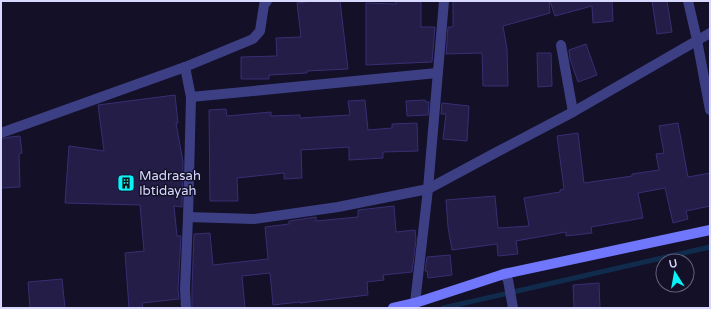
<svg xmlns="http://www.w3.org/2000/svg" width="711" height="309" font-family="'Varela Round',sans-serif">
<style>
.lines{fill:none;stroke-linecap:round;stroke-linejoin:round}
.stream{stroke:#102b4c;stroke-width:5}
.building{fill:#231d48;stroke:#382f73}
.street{stroke:#3d3f85;stroke-width:10}
.secondary{stroke:#7177fc;stroke-width:10}
.labels{text-anchor:middle;dominant-baseline:central;stroke-width:3;stroke-linejoin:round;paint-order:stroke}
.poi-label{font-size:13px;fill:#d9d8fe;stroke:#131027;text-anchor:start}
</style>
<rect width="100%" height="100%" fill="#131027"/>
<g class="lines">
<polyline class="stream" points="443,308 710,247"/>
</g>
<g class="building">
<polygon points="312,1 340,1 348,69 307,71 307,73 269,75 269,79 241,79 241,57 277,56 276,38 301,37 297,3"/>
<polygon points="396,1 421,1 421,27 435,27 432,62 366,65 366,3 396,4"/>
<polygon points="453,1 549,1 550,13 503,26 507,49 508,86 483,86 482,53 446,54 448,27 453,27"/>
<polygon points="550,1 612,1 613,21 593,23 592,6 555,16"/>
<polygon points="652,1 667,1 672,32 657,34"/>
<polygon points="586,44 597,75 578,82 570,59 569,50"/>
<polygon points="537,53 551,53 552,86 538,87"/>
<polygon points="175,95 178,123 176,123 183,162 182,207 174,206 177,236 181,236 178,289 179,299 142,303 143,308 129,308 125,253 144,251 140,205 65,203 69,146 104,151 98,105"/>
<polygon points="365,100 368,130 392,128 392,124 417,123 418,151 383,152 383,158 349,160 349,147 301,150 302,178 284,179 284,173 237,178 238,201 210,201 209,110 226,109 227,116 271,112 271,116 300,115 300,118 350,115 348,101"/>
<polygon points="425,100 426,102 429,102 428,115 407,116 406,101"/>
<polygon points="442,103 469,106 467,141 443,139 446,114 441,114"/>
<polygon points="678,123 688,177 710,173 710,206 686,211 688,219 673,223 665,188 638,193 643,218 591,227 592,233 566,236 566,232 516,241 518,254 498,256 497,244 452,250 448,227 446,200 495,196 498,228 529,226 524,198 560,192 560,190 564,189 557,136 578,133 584,183 632,176 632,174 659,170 656,154 664,153 659,126"/>
<polygon points="20,136 22,153 19,154 20,187 1,188 1,139 10,137"/>
<polygon points="394,206 396,232 415,230 416,240 412,272 383,275 384,280 367,282 368,295 300,303 300,302 273,305 270,273 242,276 245,308 192,308 192,289 194,234 210,233 213,265 268,259 265,227 289,224 289,221 316,217 316,221 358,217 358,210"/>
<polygon points="450,255 452,275 428,278 427,271 425,271 427,257"/>
<polygon points="62,279 65,308 30,308 28,282"/>
<polygon points="599,283 600,308 574,308 573,285"/>
</g>
<g class="lines">
<g class="street">
<polyline points="688,1 697,40 710,110"/>
<polyline points="561,45 573,112"/>
<polyline points="185,67 191,97 188,217"/>
<polyline points="191,97 437,73"/>
<polyline points="1,133 185,67 253,39 260,31 264,5 267,1"/>
<polyline points="504,274 508,280 513,308"/>
<polyline points="415,303 428,189 444,1"/>
<polyline points="186,308 185,289 188,217 254,219 338,207 428,189 495,153 573,112 710,33"/>
</g>
<polyline class="secondary" points="393,308 415,303 504,274 710,230"/>
</g>
<defs>
<g id="building-square" transform="scale(0.9)"><rect x="-9" y="-9" width="18" height="18" rx="4" fill="#09f2f9" stroke="#131027"/><path d="M-4-6H4V6H1V3H-1V6H-4ZM-2.5-4.3h1.7v1.8h-1.7ZM.8-4.3h1.7v1.8H.8ZM-2.5-1h1.7V.8h-1.7ZM.8-1h1.7V.8H.8Z" fill="#111"/></g>
</defs>
<g fill-rule="evenodd">
<use href="#building-square" x="126" y="183"/>
</g>
<g class="labels">
<g class="poi-label">
<text x="139" y="176">Madrasah<tspan x="139" dy="15">Ibtidayah</tspan></text>
</g>
</g>
<rect width="711" height="309" fill="none" stroke="#d9d8fe" stroke-width="4"/>
<g transform="translate(675 273) rotate(349)"><circle r="19" fill="#131027" stroke="#62607d"/>
<path d="M0-3L7 15L0 10L-7 15Z" fill="#09f2f9"/>
<text y="-6" font-size="11" font-weight="bold" text-anchor="middle" fill="#d9d8fe">U</text>
</g>
</svg>
